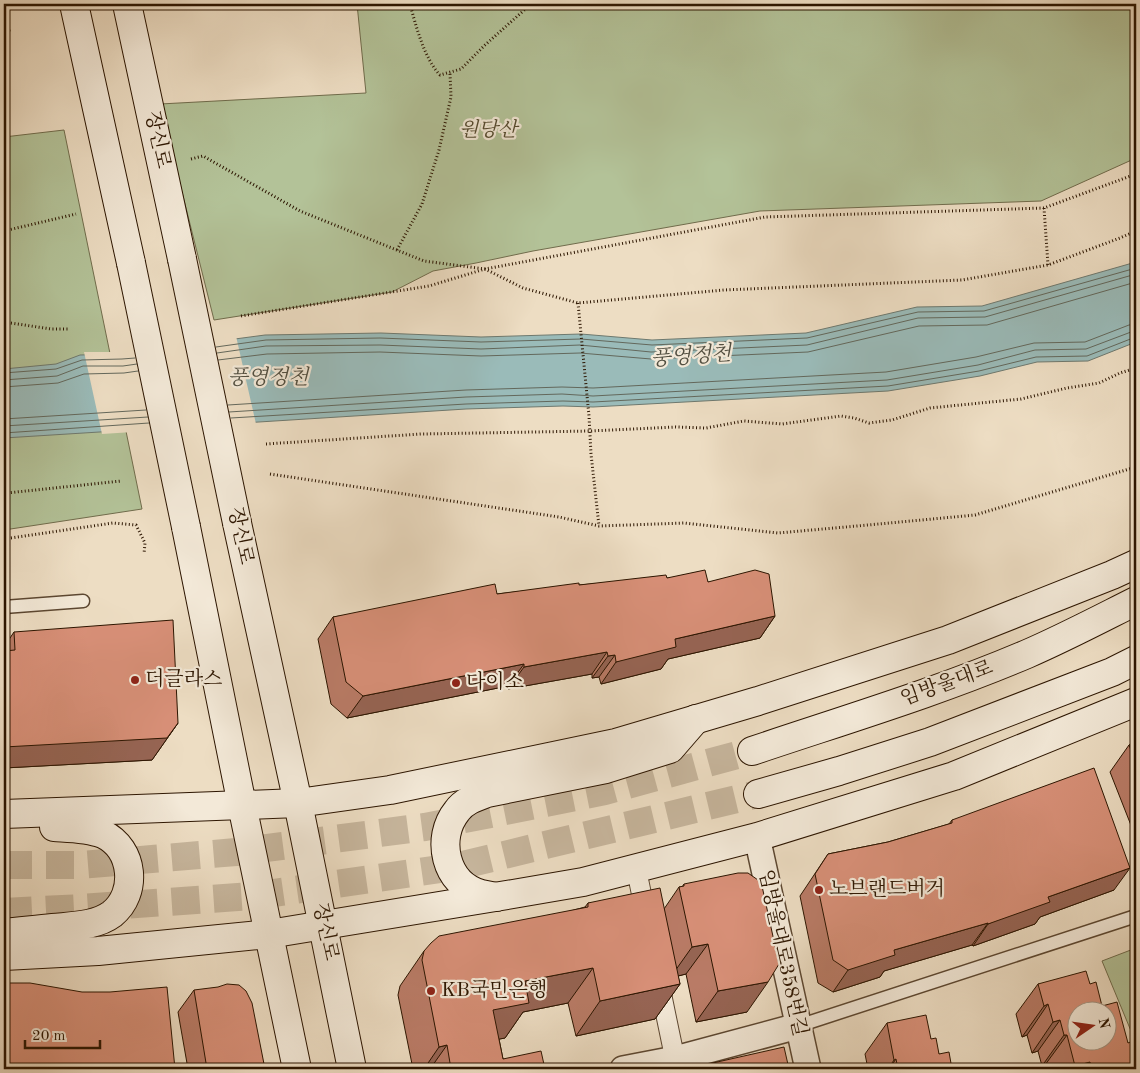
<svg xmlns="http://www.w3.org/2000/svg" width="1140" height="1073" font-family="'Old Standard TT','Noto Serif KR',serif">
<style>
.green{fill:#b3c298;stroke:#706c4c}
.water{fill:#9abbb9;stroke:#6e796f}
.pier{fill:#edddc3}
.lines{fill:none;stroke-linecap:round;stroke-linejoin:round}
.shore{stroke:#63685c;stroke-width:1}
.secondary-tunnel{stroke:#c6b59c;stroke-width:28;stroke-dasharray:28 14;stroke-linecap:butt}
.service-casing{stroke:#5c4731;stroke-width:15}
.pedestrian-casing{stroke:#5c4731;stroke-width:21}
.minor-casing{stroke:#5c4731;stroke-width:28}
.secondary-casing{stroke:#2c1500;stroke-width:30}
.path{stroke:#2c1500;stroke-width:3;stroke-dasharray:1 2.5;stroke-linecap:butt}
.service{stroke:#f3e9d8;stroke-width:12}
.pedestrian{stroke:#f3e9d8;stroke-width:19}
.minor{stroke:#f3e9d8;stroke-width:25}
.secondary{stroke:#f3e9d8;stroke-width:28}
.secondary-bridge-casing{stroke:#2c1500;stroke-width:30;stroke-linecap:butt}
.secondary-bridge{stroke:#f3e9d8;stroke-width:28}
.wall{fill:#b97b66;stroke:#2c1500}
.shaded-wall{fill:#966453;stroke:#2c1500}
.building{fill:#d78f77;stroke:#2c1500;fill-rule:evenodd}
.poi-dot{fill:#8f2418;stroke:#f3e9d8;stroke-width:2}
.labels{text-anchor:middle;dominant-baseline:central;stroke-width:4.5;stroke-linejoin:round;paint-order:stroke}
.park-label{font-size:20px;font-style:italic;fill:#54492e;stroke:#f3e9d8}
.street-label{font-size:20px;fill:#2c1500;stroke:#f3e9d8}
.poi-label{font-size:20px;fill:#2c1500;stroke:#f3e9d8;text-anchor:start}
.water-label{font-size:21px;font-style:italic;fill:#524f41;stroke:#f3e9d8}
</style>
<rect width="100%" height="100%" fill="#edddc3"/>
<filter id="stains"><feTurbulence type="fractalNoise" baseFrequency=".004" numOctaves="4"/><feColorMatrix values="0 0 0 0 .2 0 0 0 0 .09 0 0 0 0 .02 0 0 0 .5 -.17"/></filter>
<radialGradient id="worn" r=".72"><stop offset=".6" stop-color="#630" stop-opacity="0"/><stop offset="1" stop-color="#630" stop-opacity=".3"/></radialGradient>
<g class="green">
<polygon points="357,4 1136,4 1136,158 1041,201 760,211 533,251 476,263 433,271 392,292 214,320 160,104 366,93"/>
<polygon points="64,130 142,509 4,530 4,137"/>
<polygon points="1136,948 1136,1043 1102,961"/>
</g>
<polygon class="water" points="1136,262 1136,342 1088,361 1037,362 980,376 888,391 593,407 563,406 466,409 4,438 4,369 56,364 80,355 122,354 265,335 381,333 481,337 581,334 652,340 806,333 917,307 982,306"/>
<polygon class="pier" points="236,336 256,424 102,434 84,352 122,352"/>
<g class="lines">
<g class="shore">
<polyline points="216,347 266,340 380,338 481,342 581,339 652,345 807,338 918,312 984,311 1136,268"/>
<polyline points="217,353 266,346 380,345 481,349 580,345 651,352 807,345 918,318 985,317 1136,274"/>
<polyline points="218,360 267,354 380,352 481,356 580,353 651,359 808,352 919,326 987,325 1136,282"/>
<polyline points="4,373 56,369 82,360 122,359 135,358"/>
<polyline points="4,380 57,376 83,366 123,366 137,364"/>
<polyline points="4,387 58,383 84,374 124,373 138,371"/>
<polyline points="228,405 466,390 562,387 593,388 886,372 976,357 1034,343 1085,342 1129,325 1136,324"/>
<polyline points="229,412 466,397 562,394 593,396 887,380 978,365 1035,350 1086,349 1131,332 1136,331"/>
<polyline points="231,418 466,404 563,401 593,402 888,386 979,371 1036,357 1087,356 1133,338 1136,337"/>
<polyline points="4,419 146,410"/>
<polyline points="4,426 148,417"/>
<polyline points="4,433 149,423"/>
</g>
<g class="secondary-tunnel">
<polyline points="4,865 80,865 236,852 425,827 605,791 752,751"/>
<polyline points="4,912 81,908 253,896 454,867 758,794"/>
</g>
<g class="service-casing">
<g id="service">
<polyline points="4,607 83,601"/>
<polyline points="798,1026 1136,916"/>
</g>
</g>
<g class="pedestrian-casing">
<g id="pedestrian">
<polyline points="639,882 646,916"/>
<polyline points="659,982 675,1059 675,1069"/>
</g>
</g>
<g class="minor-casing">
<g id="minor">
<polyline points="757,837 808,1069"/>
<polyline points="623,1069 675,1059 798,1026"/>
</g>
</g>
<g class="secondary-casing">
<g id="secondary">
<polyline points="74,4 131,263"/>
<polyline points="127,4 182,259"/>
<polyline points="237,523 298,803 352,1069"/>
<polyline points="186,527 242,805 297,1069"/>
<path d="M752 751C844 720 938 692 1027 654 1064 638 1100 619 1136 601"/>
<polyline points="758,794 839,771 930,742 1112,672 1136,660"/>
<polyline points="4,814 298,803 390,790 616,743 758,701 948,640 1112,575 1136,564"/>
<path d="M496 897C491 896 486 895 481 894 445 884 435 838 457 811 464 801 476 797 487 793L606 769 670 749 696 719"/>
<path d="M4 933C20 931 37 930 53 928 72 926 96 926 112 914 138 893 134 849 103 834 88 828 70 828 54 827"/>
<polyline points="4,956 98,951 269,934 513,894 583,882 757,837 954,776 1136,702"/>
</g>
</g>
<g class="path">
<path d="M410 4C416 26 424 58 440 75L461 69 485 45 531 4"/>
<polyline points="191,159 203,156 300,211 424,261 485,269 765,217 1044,208 1136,174"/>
<polyline points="1044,208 1048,265"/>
<polyline points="4,231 76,214"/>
<polyline points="397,250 422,204 439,150 451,97 450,73"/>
<polyline points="578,303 589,416 591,454 599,526"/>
<polyline points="241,316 429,286 485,269 523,288 578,303 724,290 962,280 1048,265 1120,238 1136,231"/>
<polyline points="4,322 51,329 69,329"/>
<polyline points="266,444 421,434 590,431 676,427 706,428 744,421 782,424 841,416 854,418 869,423 892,420 930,408 1021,399 1067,388 1099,383 1120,373 1136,368"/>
<polyline points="270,474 559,517 599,526 684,523 778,533 868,525 975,515 1136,467"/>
<polyline points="4,492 7,493 121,481"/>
<polyline points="4,539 113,523 136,525 145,543 144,554"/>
</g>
<use href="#service" class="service"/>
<use href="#pedestrian" class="pedestrian"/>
<use href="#minor" class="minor"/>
<use href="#secondary" class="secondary"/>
<g class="secondary-bridge-casing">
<g id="secondary-bridge">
<polyline points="182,259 237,523"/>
<polyline points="131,263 186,527"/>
</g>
</g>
<use href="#secondary-bridge" class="secondary-bridge"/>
</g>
<g class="wall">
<polygon points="667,578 708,582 775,616 760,638 668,659 661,669 601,684 599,677 592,678 592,674 508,689 508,686 347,718 331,704 318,639 333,617 497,594 579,585"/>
<polygon points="14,632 178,723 152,760 4,768 4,647"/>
<polygon points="1136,742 1136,838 1110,772 1129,745"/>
<polygon points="952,820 1114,890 1040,917 1035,924 973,946 972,945 884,971 880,977 833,992 818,983 800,896 828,854 888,842 949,824"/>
<polygon points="684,884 747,1012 696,1022 686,974 678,976 680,984 655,1019 576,1036 568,1003 523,1012 505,1038 499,1039 503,1059 545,1069 413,1069 398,995 400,986 424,951 585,907 588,903 664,909 679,887 682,887"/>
<polygon points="1038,984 1090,984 1102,1006 1128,1043 1136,1069 1046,1069 1045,1065 1042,1066 1038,1051 1032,1053 1027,1035 1022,1037 1016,1014"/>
<polygon points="194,990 265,1069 188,1069 178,1012"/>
<polygon points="887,1023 931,1039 939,1054 952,1069 868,1069 865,1054"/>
</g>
<g class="shaded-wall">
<polygon points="10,31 4,40 4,32"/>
<polygon points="4,120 8,120 4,125"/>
<polygon points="775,616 760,638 668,659 661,669 601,684 616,662 675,639"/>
<polygon points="607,652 592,674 508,689 524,667"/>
<polygon points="615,655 599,677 592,678 608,656"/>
<polygon points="524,664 508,686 347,718 363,696"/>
<polygon points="178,723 152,760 4,768 4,747"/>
<polygon points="1130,868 1114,890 1040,917 1035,924 973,946 988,924 1048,897"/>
<polygon points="988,923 972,945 884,971 880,977 833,992 848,970 894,950"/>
<polygon points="708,944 686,974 670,978 692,947"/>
<polygon points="593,968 568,1003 523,1012 505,1038 469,1045 493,1010 525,981"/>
<polygon points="768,982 747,1012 696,1022 718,991"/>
<polygon points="680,984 655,1019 576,1036 600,1001"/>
<polygon points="1048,1004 1027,1035 1022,1037 1044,1006"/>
<polygon points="1060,1020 1038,1051 1032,1053 1053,1022"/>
<polygon points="1064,1035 1067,1035 1045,1065 1042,1066"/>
<polygon points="447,1045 430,1069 424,1069 439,1047"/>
<polygon points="896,1059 889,1069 888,1069 894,1060"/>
<polygon points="1090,1062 1085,1069 1073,1069 1075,1066"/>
</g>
<g class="building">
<polygon points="4,4 10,31 4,32"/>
<polygon points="4,101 8,120 4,120"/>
<polygon points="705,570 708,582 755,570 769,574 775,616 675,639 676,647 616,662 615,655 608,656 607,652 524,667 524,664 363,696 346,682 333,617 495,584 497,594 579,583 579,585 666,575 667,578"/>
<polygon points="173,620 178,723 167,738 4,747 4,651 15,650 14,632"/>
<polygon points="1136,742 1136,764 1129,745"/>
<polygon points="1094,768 1130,868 1048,897 1050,902 988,924 988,923 894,950 895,955 848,970 833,960 815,874 828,854 888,842 952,823 952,820"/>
<polygon points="738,873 748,873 758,880 762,886 779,964 768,982 718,991 708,944 692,947 679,887 684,886 684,884"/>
<polygon points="660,888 680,984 600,1001 593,968 525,981 529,1003 493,1010 503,1059 541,1051 545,1069 451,1069 447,1045 439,1047 422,960 424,951 431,943 439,936 588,907 588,903"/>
<path d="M1086 971 1090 984 1096 982 1102 1006 1117 1002 1128 1043 1133 1041 1136 1052V1051V1069H1092L1090 1062 1075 1066 1067 1035H1064L1060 1020 1053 1022 1048 1004 1044 1006 1038 984ZM1078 1010H1108V1040H1078Z"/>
<polygon points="4,983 30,983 82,992 110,992 167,987 175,1069 4,1069"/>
<polygon points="227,984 239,985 246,991 252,1003 265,1069 207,1069 194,990 218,987"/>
<polygon points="926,1015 931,1039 936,1038 939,1054 949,1052 952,1069 898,1069 896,1059 894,1060 887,1023"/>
<polygon points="784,1047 789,1069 705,1069 704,1065"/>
</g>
<g class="poi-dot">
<circle cx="135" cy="680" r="5"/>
<circle cx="456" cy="683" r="5"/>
<circle cx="819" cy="890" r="5"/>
<circle cx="431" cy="991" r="5"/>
</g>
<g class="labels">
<g class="park-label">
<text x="488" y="131">원당산</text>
</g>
<g class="street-label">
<text transform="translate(157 140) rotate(78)">장신로</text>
<text transform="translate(240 536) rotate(78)">장신로</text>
<text transform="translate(947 684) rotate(-20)">임방울대로</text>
<text transform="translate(325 932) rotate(78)">장신로</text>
<text transform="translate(782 953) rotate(78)">임방울대로358번길</text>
</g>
<g class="poi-label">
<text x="145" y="680">더글라스</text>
<text x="466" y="683">다이소</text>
<text x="829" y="890">노브랜드버거</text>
<text x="441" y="991">KB국민은행</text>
</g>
<g class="water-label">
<text transform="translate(691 357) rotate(-4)">풍영정천</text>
<text x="268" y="378">풍영정천</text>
</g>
</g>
<rect width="1140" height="1073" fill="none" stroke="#edddc3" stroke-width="20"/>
<rect x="5" y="5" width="1130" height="1063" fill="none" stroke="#2c1500" stroke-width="2.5"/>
<rect x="10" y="10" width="1120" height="1053" fill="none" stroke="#2c1500"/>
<g transform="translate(1092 1026) rotate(77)"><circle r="24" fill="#f3e9d8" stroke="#a39482"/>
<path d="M0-4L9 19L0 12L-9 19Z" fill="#8f2418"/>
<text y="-8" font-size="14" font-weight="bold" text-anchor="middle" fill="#2c1500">N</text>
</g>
<path d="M25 1040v8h75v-8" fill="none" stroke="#2c1500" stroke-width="2.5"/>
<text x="32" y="1040" font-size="15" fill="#2c1500" stroke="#f3e9d8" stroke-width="4" paint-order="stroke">20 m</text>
<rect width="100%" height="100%" filter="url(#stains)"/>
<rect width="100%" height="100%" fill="url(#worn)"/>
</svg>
